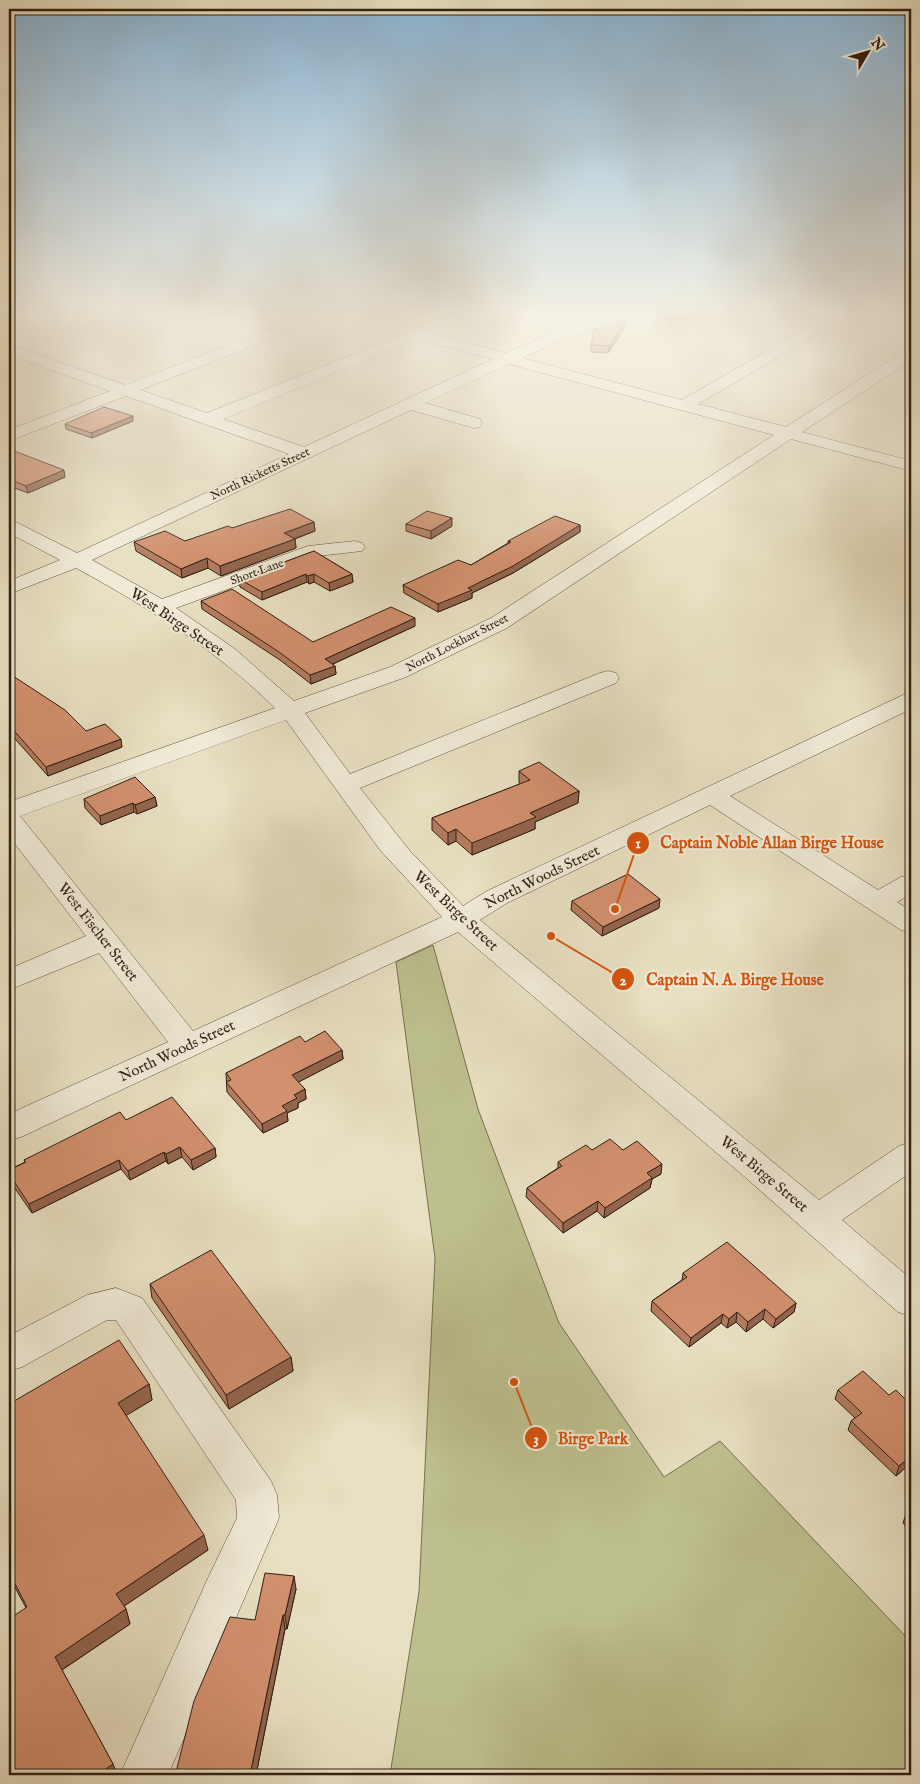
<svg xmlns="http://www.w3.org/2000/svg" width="920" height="1784" font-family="'IM FELL English',serif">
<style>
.green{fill:#bdc08e;stroke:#786f50}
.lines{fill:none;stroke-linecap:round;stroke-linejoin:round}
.minor-casing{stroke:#604e3f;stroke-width:1}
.minor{fill:#f0ebd7;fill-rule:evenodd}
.wall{fill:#b57c5f;stroke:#331e13}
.shaded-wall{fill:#93654d;stroke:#331e13}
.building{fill:#d2906e;stroke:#331e13}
.labels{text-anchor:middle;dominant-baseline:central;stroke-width:4;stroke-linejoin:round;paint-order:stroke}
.far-street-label{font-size:12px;fill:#331e13;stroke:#f0ebd7}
.street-label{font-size:15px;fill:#331e13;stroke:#f0ebd7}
.leader{fill:none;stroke:#d6530d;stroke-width:2}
.callout-dot{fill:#d6530d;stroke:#f0ebd7;stroke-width:2}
.mark-label{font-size:15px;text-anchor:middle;font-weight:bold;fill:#fff}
.callout-label{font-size:16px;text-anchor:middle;font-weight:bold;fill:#d6530d;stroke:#f0ebd7;stroke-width:4;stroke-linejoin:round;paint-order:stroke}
</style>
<rect width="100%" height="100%" fill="#e8e0c2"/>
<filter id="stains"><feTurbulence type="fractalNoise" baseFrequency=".004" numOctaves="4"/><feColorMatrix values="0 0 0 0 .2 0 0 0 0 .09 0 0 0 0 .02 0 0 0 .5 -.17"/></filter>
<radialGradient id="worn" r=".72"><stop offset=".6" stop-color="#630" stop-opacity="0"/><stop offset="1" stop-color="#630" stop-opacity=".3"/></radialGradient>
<polygon class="green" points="433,945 478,1109 559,1323 664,1477 720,1441 911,1642 911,1775 390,1775 419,1592 435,1258 396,962"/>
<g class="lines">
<g class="minor-casing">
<g id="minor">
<path d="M309 314H329L327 317 140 390 207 413 401 335 335 317 333 314H357L415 329 452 314H472L470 317 430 333 506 353 556 332 608 314H629L627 317 566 338 522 358 682 400 831 314H848L846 317 698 404 786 427 906 350 911 348V360L802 432 911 461V471L791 439 507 628 406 677 305 713 350 774 600 673 608 671 616 673 619 678 616 683 360 788 410 851 463 906 487 891 903 695 911 693V709L730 796 878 890 901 877 911 875V894L897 902 911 911V933L901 930 710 805 507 903 480 920 819 1200 899 1146 911 1142V1172L842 1220 911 1279V1316L898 1312 746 1178 458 932 21 1137 9 1140V1114L168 1042 99 953 9 990V969L86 936 9 836V802L275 708C216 650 148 607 76 568L9 594V581L60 560 9 533V520L16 522 77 553 289 454 126 396 9 441V430L110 391 9 355V345L125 385ZM417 339 493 359 304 447 223 419ZM509 364 774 435 491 618 390 667 294 701 235 649 176 608 318 556 362 551 365 547 362 543 355 541 308 546 162 599 92 560 411 410 474 428 480 427 482 423 480 419 425 403ZM286 720 380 850 442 917 193 1031 20 816Z"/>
<polygon points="116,1288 142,1298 271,1481 277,1495 279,1518 168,1775 120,1775 208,1578 237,1518 236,1500 116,1320 107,1320 22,1367 9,1371 9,1336 87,1295"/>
</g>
</g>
<use href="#minor" class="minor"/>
</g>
<g class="wall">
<polygon points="649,314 710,314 671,322"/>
<polygon points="626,326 608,353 591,352 591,345"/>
<polygon points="133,421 92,438 66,429 65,424"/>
<polygon points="9,449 65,477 28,493 9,486"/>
<polygon points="314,522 315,531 295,539 296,548 221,576 208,568 182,578 136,551 134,542 185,541 232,528"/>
<polygon points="406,524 452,526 431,539 406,531"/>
<polygon points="580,525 580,532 513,573 472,593 472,598 438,612 404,593 403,585 471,565 508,543 508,541"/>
<polygon points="314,551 352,574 353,582 330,591 314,582 309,584 307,582 262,600 240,587 239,579"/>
<polygon points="201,601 313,642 415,626 333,664 335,666 336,674 311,684 280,660 202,609"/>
<polygon points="9,676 86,731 122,747 48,776 9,732"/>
<polygon points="519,771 579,791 578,803 535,822 535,829 472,855 456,841 448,845 432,830 432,818 520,784 519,783"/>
<polygon points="155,797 157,806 137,814 134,812 101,825 85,808 84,799"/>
<polygon points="572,901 659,908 602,936 571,910"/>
<polygon points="305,1042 342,1050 343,1059 298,1082 305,1089 306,1099 298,1103 298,1108 287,1113 288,1121 263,1133 227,1092 226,1073"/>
<polygon points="126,1120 215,1148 216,1157 193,1170 182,1157 168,1164 166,1161 130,1180 121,1169 32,1213 10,1181 9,1170 25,1162 24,1160"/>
<polygon points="592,1150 623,1150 661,1174 652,1179 650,1188 604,1218 597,1211 563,1233 526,1197 527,1188 558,1168 558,1162"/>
<polygon points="683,1273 796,1303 794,1312 773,1328 763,1319 746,1332 736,1322 727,1328 721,1323 689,1347 651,1311 652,1301 682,1280"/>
<polygon points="150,1284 291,1357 293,1371 229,1409 152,1298"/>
<polygon points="149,1384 152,1400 126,1415 208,1550 124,1606 126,1609 130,1624 62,1670 113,1764 117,1775 9,1775 26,1608 9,1576 9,1404"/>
<polygon points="838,1390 889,1395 911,1405 911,1463 896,1476 848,1430 851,1421 855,1418 835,1399"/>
<polygon points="911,1510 911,1532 903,1523 906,1514"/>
<polygon points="296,1589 287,1629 285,1629 256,1775 177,1775 176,1772"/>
</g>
<g class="shaded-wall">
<polygon points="682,314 710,314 671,322 672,316"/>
<polygon points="627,320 626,326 608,353 609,346"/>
<polygon points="133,416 133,421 92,438 91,433"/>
<polygon points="64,470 65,477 28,493 26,486"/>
<polygon points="452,518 452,526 431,539 431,531"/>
<polygon points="314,522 315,531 285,542 284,533"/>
<polygon points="580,525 580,532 513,573 472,593 472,598 438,612 438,604"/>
<polygon points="295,539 296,548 221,576 220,566"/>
<polygon points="207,558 208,568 182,578 181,569"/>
<polygon points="306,574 307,582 262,600 262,592"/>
<polygon points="314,574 314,582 309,584 308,576"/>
<polygon points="352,574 353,582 330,591 329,583"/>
<polygon points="415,618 415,626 326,667 325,659"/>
<polygon points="335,666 336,674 311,684 310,675"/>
<polygon points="121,739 122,747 48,776 46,767"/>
<polygon points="579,791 578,803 535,822 535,829 472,855 472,843 530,813"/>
<polygon points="155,797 157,806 137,814 135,805"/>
<polygon points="133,803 134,812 101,825 100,816"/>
<polygon points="456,829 456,841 448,845 448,833"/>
<polygon points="660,899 659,908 602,936 603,927"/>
<polygon points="342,1050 343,1059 293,1085 292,1075"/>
<polygon points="305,1089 306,1099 298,1103 298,1108 287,1113 288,1121 263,1133 262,1124 294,1095"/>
<polygon points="180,1147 182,1157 168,1164 166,1154"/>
<polygon points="215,1148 216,1157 193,1170 191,1160"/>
<polygon points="164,1152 166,1161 130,1180 128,1171"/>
<polygon points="119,1160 121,1169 32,1213 29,1204"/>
<polygon points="662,1164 661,1174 652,1179 650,1188 604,1218 605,1208 647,1173"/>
<polygon points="598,1201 597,1211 563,1233 563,1223"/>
<polygon points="9,1291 12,1301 9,1303"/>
<polygon points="796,1303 794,1312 773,1328 776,1319"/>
<polygon points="765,1309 763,1319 746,1332 748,1322"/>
<polygon points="737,1312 736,1322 727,1328 729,1319"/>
<polygon points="723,1314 721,1323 689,1347 691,1338"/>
<polygon points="291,1357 293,1371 229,1409 226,1395"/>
<polygon points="149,1384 152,1400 122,1418 118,1403"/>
<polygon points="911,1456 911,1463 896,1476 899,1466"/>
<polygon points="204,1535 208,1550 121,1608 116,1594"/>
<polygon points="294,1576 296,1589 287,1629 285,1615"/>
<polygon points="126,1609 130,1624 60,1671 55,1657"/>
<polygon points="283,1615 285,1629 256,1775 250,1775"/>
<polygon points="113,1764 117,1775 97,1775"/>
</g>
<g class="building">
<polygon points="666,314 682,314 672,316"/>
<polygon points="627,320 609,346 591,345 594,329"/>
<polygon points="104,407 133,416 91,433 65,424"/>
<polygon points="9,449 64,470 26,486 9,479"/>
<polygon points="290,509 314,522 284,533 295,539 220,566 207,558 181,569 134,542 165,531 185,541 228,526 232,528"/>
<polygon points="427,511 452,518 431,531 406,524"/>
<polygon points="555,516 580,525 513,566 468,588 472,590 438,604 403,585 458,560 471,565 511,542 508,541"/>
<polygon points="314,551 352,574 329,583 314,574 308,576 306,574 262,592 239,579"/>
<polygon points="232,589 313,642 391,607 415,618 325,659 335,666 310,675 279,652 201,601"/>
<polygon points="9,676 10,677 13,676 65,710 86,731 105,724 121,739 46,767 9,725"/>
<polygon points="539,762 579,791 530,813 536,817 472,843 456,829 448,833 432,818 530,780 519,771"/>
<polygon points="135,777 155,797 135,805 133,803 100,816 84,799"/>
<polygon points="628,874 660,899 603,927 572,901"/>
<polygon points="325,1031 342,1050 292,1075 305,1089 294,1095 297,1098 282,1106 287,1111 262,1124 226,1082 231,1080 226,1073 300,1036 305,1042"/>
<polygon points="172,1097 215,1148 191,1160 180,1147 166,1154 164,1152 128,1171 119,1160 29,1204 9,1174 9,1170 26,1162 24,1160 120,1112 126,1120"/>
<polygon points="610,1139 623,1150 637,1141 662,1164 647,1173 652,1178 605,1208 598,1201 563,1223 527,1188 562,1166 558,1162 586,1145 592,1150"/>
<polygon points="727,1242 796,1303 776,1319 765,1309 748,1322 737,1312 729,1319 723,1314 691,1338 652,1301 687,1277 683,1273"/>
<polygon points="211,1250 291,1357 226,1395 150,1284"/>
<polygon points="119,1340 149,1384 118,1403 204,1535 116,1594 126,1609 55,1657 113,1764 97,1775 9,1775 9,1619 27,1607 9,1572 9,1404"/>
<polygon points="863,1371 889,1395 896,1390 911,1405 911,1456 899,1466 851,1421 862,1413 838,1390"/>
<polygon points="911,1510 911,1519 906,1514"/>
<polygon points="265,1573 294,1576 285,1615 283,1615 250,1775 202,1775 176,1772 194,1701 230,1617 255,1620"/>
</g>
<linearGradient id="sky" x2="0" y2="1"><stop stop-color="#8ab6d7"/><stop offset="0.56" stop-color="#f5f1e4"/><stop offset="1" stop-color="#f5f1e4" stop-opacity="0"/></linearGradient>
<rect width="920" height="564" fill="url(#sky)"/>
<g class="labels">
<g class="far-street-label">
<text transform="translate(260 474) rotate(-25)">North Ricketts Street</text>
<text transform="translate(257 572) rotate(-20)">Short Lane</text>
<text transform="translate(457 643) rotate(-27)">North Lockhart Street</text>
</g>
<g class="street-label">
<text transform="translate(177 622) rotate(34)">West Birge Street</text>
<text transform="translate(542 877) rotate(-26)">North Woods Street</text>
<text transform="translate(456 911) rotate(43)">West Birge Street</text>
<text transform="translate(98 932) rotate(52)">West Fischer Street</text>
<text transform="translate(177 1051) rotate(-25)">North Woods Street</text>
<text transform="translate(764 1174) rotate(40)">West Birge Street</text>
</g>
</g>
<path class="leader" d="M615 909L638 843M551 936L623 979M514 1382L536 1438"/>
<g class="callout-dot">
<circle cx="615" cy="909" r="5"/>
<circle cx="551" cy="936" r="5"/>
<circle cx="514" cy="1382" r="5"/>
<circle cx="638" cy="843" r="12"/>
<circle cx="623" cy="979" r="12"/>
<circle cx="536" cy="1438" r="12"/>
</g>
<g class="mark-label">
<text x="638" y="848">1</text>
<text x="623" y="985">2</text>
<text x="536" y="1444">3</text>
</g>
<g class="callout-label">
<text x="772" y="848">Captain Noble Allan Birge House</text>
<text x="735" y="985">Captain N. A. Birge House</text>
<text x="593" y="1444">Birge Park</text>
</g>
<rect width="920" height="1784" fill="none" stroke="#e8e0c2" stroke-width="30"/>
<rect x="10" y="10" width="900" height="1764" fill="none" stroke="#331e13" stroke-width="2.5"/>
<rect x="15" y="15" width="890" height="1754" fill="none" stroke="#331e13"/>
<g transform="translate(868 52) rotate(52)" stroke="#f0ebd7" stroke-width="4" paint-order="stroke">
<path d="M0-4L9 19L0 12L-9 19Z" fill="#331e13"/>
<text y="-8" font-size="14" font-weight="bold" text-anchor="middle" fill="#331e13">N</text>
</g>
<rect width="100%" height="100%" filter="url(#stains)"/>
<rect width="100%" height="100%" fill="url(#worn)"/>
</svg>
